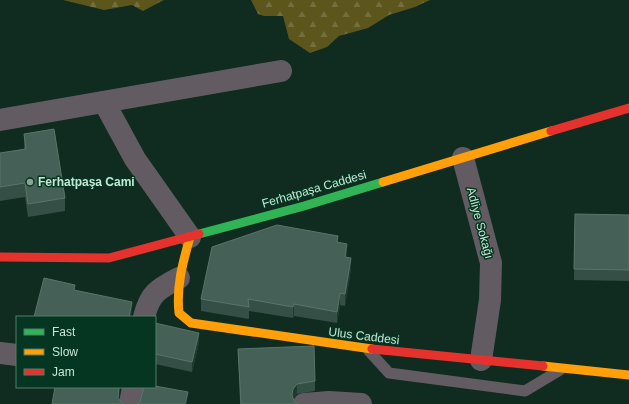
<svg xmlns="http://www.w3.org/2000/svg" width="629" height="404" font-family="Arial,sans-serif">
<style>
.forest{fill:url(#forest-firs)}
.lines{fill:none;stroke-linecap:round;stroke-linejoin:round}
.lane{stroke:#625c62;stroke-width:11}
.street{stroke:#625c62;stroke-width:22}
.fast{stroke:#30b455;stroke-width:9}
.slow{stroke:#ff9f0a;stroke-width:9}
.jam{stroke:#e5322d;stroke-width:9}
.wall{fill:#354f47}
.shaded-wall{fill:#203a31}
.building{fill:#456056;stroke:#59756a}
.poi-dot{fill:#88a595;stroke:#053622;stroke-width:1.5}
.labels{text-anchor:middle;dominant-baseline:central;stroke-width:3;stroke-linejoin:round;paint-order:stroke}
.poi-label{font-size:12px;font-weight:bold;fill:#c8e6d4;stroke:#053622;text-anchor:start}
.street-label{font-size:12px;fill:#c8e6d4;stroke:#053622}
</style>
<defs>
<pattern id="forest-firs" width="22" height="20" patternUnits="userSpaceOnUse"><rect width="22" height="20" fill="#5c561d"/><path d="M5 1l3.5 6h-7zM16 11l3.5 6h-7z" fill="#726e3d"/></pattern>
</defs>
<rect width="100%" height="100%" fill="#102b20"/>
<g class="forest">
<polygon points="63,0 164,0 143,11 132,5 104,10"/>
<polygon points="251,0 430,0 415,7 389,15 368,28 339,36 327,47 310,53 289,39 283,16 264,16 258,14"/>
</g>
<g class="lines">
<polyline class="lane" points="369,351 389,373 525,391 560,370"/>
<g class="street">
<polyline points="104,102 135,159 190,237"/>
<polyline points="0,120 281,71"/>
<polyline points="463,158 491,263 490,300 481,360"/>
<path d="M144 317C150 293 158 289 179 278"/>
<polyline points="0,353 17,355"/>
<polyline points="130,404 133,387"/>
<polyline points="304,404 329,402 361,404"/>
</g>
<polyline class="fast" points="199,234 304,206 383,182"/>
<g class="slow">
<polyline points="383,182 551,131"/>
<path d="M190 237C183 262 176 286 179 313L191 323 372 349"/>
<polyline points="543,366 629,375"/>
</g>
<g class="jam">
<polyline points="551,131 629,108"/>
<polyline points="0,257 109,258 199,234"/>
<polyline points="372,349 543,366"/>
</g>
</g>
<g class="wall">
<polygon points="24,134 65,198 65,211 28,217 25,197 0,201 0,153 24,149"/>
<polygon points="575,214 629,215 629,281 574,280"/>
<polygon points="347,256 347,257 351,269 345,306 340,305 337,323 294,316 293,318 249,311 249,319 201,311 201,299"/>
<polygon points="155,323 199,343 192,372 155,364"/>
<polygon points="238,349 315,381 315,391 297,394 293,399 294,401 297,404 240,404"/>
</g>
<g class="shaded-wall">
<polygon points="347,244 347,256 345,268 345,257"/>
<polygon points="351,258 351,269 345,306 345,294"/>
<polygon points="340,293 340,305 337,323 337,312"/>
<polygon points="132,302 132,312 131,317 129,317"/>
<polygon points="294,304 294,316 293,318 293,307"/>
<polygon points="199,333 199,343 192,372 192,362"/>
<polygon points="297,384 297,394 293,399 292,395 293,389"/>
<polygon points="119,387 120,387 120,390 119,404 118,398"/>
<polygon points="188,392 187,404 185,404"/>
</g>
<g class="building">
<polygon points="54,129 65,198 28,204 25,183 0,187 0,153 26,149 24,134"/>
<polygon points="575,214 629,215 629,270 574,269"/>
<polygon points="277,225 338,236 337,242 347,244 345,257 351,258 345,294 340,293 337,312 294,304 293,307 248,299 249,307 201,299 212,247"/>
<polygon points="44,278 75,285 74,290 132,302 129,317 34,317"/>
<polygon points="155,323 199,333 192,362 155,354"/>
<polygon points="314,346 315,381 297,384 293,389 292,395 294,401 297,404 241,404 238,349"/>
<polygon points="155,386 188,392 185,404 137,404 140,402 144,387 155,387"/>
<polygon points="55,387 119,387 118,398 122,403 123,404 52,404"/>
</g>
<circle class="poi-dot" cx="30" cy="182" r="4"/>
<g class="labels">
<g class="poi-label">
<text x="38" y="182">Ferhatpaşa Cami</text>
</g>
<g class="street-label">
<text transform="translate(314 189) rotate(-16)">Ferhatpaşa Caddesi</text>
<text transform="translate(480 223) rotate(75)">Adliye Sokağı</text>
<text transform="translate(364 336) rotate(7)">Ulus Caddesi</text>
</g>
</g>
<rect x="16" y="316" width="140" height="72" fill="#053622" stroke="#537c69"/>
<rect x="24" y="329" width="20" height="6" fill="#30b455" stroke="#537c69"/>
<text x="52" y="336" font-size="12" fill="#c8e6d4">Fast</text>
<rect x="24" y="349" width="20" height="6" fill="#ff9f0a" stroke="#537c69"/>
<text x="52" y="356" font-size="12" fill="#c8e6d4">Slow</text>
<rect x="24" y="369" width="20" height="6" fill="#e5322d" stroke="#537c69"/>
<text x="52" y="376" font-size="12" fill="#c8e6d4">Jam</text>
</svg>
